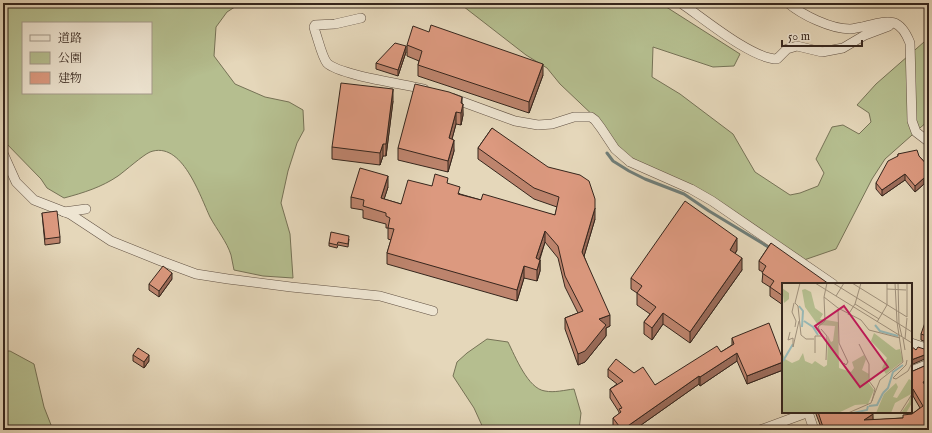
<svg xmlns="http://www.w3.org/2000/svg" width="932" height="433" font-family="'IM FELL English','Noto Serif JP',serif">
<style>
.green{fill:#b5be8f;stroke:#767256;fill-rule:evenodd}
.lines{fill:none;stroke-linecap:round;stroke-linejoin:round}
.stream{stroke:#707e79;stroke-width:3}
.street-casing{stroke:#625244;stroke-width:10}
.street{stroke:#eee5d2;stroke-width:9}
.wall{fill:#bd846d;stroke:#36261d}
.shaded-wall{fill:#9a6b59;stroke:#36261d}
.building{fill:#dc997f;stroke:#36261d}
.inset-river{fill:none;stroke:#97b8b6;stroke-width:2}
.inset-road{fill:none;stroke:#9f907b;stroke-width:1}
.view{fill:#c2185b;fill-opacity:0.15;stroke:#c2185b;stroke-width:2}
.inset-edge{fill:none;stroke:#36261d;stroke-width:2}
</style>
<rect width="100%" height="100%" fill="#e5d7ba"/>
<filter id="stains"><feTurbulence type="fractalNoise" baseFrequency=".005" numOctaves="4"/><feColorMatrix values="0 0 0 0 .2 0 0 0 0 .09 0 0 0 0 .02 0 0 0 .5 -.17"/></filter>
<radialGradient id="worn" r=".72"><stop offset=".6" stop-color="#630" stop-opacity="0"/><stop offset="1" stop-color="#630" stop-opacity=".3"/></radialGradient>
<g class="green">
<path d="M3 3H241L227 12 216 27 214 56 235 84 265 97 289 102 303 110 304 130 297 143 288 171 281 203 290 234 293 278 263 276 234 270C233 265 232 260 231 255 227 242 217 230 210 217 200 196 182 140 150 152 143 155 125 171 118 176 102 187 83 193 64 198L47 188 41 179 3 140ZM23 23H151V93H23Z"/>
<polygon points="459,3 660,3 740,54 734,66 713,67 653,47 652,77 680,94 733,134 755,172 790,195 800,193 818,186 824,173 816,159 832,127 843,125 859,134 871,122 869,113 857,105 876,84 924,42 929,41 929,120 885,159 872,179 836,249 804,260 622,152 599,121 560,84 547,68 526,55"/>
<path d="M487 339 508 342C515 356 528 389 545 391 554 393 565 390 574 389L581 413 579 430H484L474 408 453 376 457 362 467 353Z"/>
<polygon points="3,351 10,351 34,364 44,407 53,430 3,430"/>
</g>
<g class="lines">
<polyline class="stream" points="607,153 613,161 629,171 645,179 684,194 709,211 770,248"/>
<g class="street-casing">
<g id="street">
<path d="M681 3C703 18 752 59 777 59L787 49 797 46 822 52 843 48 865 35 889 26"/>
<path d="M788 3C802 15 831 29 850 29 854 29 859 27 862 27 887 21 899 15 910 43L912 121 916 132 929 142"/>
<path d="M361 18 335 24 315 25 314 27 315 31C318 39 322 57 327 63 339 75 404 84 424 89"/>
<polyline points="452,98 515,121 538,125 552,124 574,117 591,117 595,120 601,128 615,149 630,162 691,189 712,201 833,284"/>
<polyline points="3,153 16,182 34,200 70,214 111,241 161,261 196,274 228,279 291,287 380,296 433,311"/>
<polyline points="64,212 86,209"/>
<polyline points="911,343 929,349"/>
<polyline points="911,371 929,364"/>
<polyline points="808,412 814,430"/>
<polyline points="760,430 809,412"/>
</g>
</g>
<use href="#street" class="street"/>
</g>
<g class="wall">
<polygon points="407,45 543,75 529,113 418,76 418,65 419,61 407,56"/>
<polygon points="406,52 398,76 376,69 376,63"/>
<polygon points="393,101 386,156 383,156 380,165 332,159 332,147"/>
<polygon points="462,103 463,115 461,125 456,124 452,139 454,151 448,172 398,160 398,148"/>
<polygon points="492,128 595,219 584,256 610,326 606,328 606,336 585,362 578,365 565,329 565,318 578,313 565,287 558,258 545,242 540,259 540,271 537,281 524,278 517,301 387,264 387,253 391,240 388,239 388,228 386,228 386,224 363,218 363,210 351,208 351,197 388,187 384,199 401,204 432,186 448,184 460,194 481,200 555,215 557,207 534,199 478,159 478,148"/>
<polygon points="898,154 919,156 929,167 927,186 924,184 915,192 905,180 882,196 876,189 876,183 898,156"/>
<polygon points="42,213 60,237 60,243 45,245"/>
<polygon points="349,239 348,247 338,245 337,248 329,246 329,243"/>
<polygon points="771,243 783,284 783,305 770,296 770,287 762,282 763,272 759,270 759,261"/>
<polygon points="737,250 735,254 742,270 690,343 663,324 652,340 644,334 644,322 650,314 637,305 637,293 631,289 631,278"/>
<polygon points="172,279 159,297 149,290 149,284"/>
<polygon points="929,322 929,343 921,340 921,334 928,325"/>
<polygon points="732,338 783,360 783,370 747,384 737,361 700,386 699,384 634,430 616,430 613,426 613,418 619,414 619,412 610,398 610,389 617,384 608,377 608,369 655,385 721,352 732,345"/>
<polygon points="916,350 929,350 929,359 927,358"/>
<polygon points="133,355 149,361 144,368 133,361"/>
<polygon points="929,364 929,385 926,387 929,430 822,430 816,414 816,412 872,412 873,420 903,418 912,414 920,408 913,396 911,396 911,371 913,371"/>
</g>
<g class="shaded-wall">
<polygon points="406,46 406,52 398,76 398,70"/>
<polygon points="543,64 543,75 529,113 529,102"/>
<polygon points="393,89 393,101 386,156 386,144"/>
<polygon points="462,97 462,108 463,104 463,115 461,125 461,103"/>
<polygon points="456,112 456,124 449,150 449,138"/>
<polygon points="454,140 454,151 448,172 448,161"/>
<polygon points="383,144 383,156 380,165 380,153"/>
<polygon points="905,174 905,180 882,196 882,190"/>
<polygon points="388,176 388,187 381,209 381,198"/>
<polygon points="924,178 924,184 915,192 915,186"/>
<polygon points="929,178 929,184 927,186 927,180"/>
<polygon points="595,208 595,219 582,263 582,252"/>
<polygon points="545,231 545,242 536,269 536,258"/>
<polygon points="737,238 737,250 730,262 730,250"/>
<polygon points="742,258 742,270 690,343 690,332"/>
<polygon points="540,260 540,271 537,281 537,270"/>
<polygon points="524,266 524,278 517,301 517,290"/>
<polygon points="172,273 172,279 159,297 159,291"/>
<polygon points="663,313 663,324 652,340 652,328"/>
<polygon points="610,315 610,326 606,328 606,336 585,362 578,365 578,354 599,319"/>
<polygon points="737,353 737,361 700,386 700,377"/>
<polygon points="927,354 927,358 911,365 911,360"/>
<polygon points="149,355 149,361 144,368 144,362"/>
<polygon points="783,362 783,370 747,384 747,376"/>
<polygon points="699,376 699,384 634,430 622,430"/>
<polygon points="929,379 929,385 923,388 923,382"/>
<polygon points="913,389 913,396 911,396 911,390"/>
<polygon points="873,414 873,420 864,420"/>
</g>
<g class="building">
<polygon points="431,25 543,64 529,102 418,65 422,51 407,45 413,26 429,32"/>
<polygon points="395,43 406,46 398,70 376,63"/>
<polygon points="341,83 393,89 386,144 383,144 380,153 332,147"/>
<polygon points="415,84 449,92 462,97 461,103 463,104 461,113 456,112 449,138 454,140 448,161 398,148"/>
<polygon points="492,128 548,167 580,175 589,181 595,199 595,208 582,252 610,315 599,319 606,325 585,351 578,354 565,318 583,311 565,276 558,246 545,231 536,258 540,260 537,270 524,266 517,290 387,253 394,229 388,228 390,218 386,216 386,213 363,206 364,200 351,197 360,168 388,176 381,198 401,204 408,180 432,186 435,174 448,178 447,183 460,187 458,194 481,200 483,194 555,215 559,197 534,188 478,148"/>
<polygon points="917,150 919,156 929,167 929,178 927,180 924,178 915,186 905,174 882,190 876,183 888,161 898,156 898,154"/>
<polygon points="685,201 737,238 730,250 742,258 690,332 663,313 652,328 644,322 656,307 637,293 642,286 631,278"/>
<polygon points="57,211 60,237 45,239 42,213"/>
<polygon points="331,232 349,236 348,244 338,242 337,245 329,243"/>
<polygon points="771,243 829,284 783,284 783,296 770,287 774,281 762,273 766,266 759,261"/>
<polygon points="163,266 172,273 159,291 149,284"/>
<polygon points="927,317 928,325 929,322 929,337 921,334"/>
<polygon points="769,323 783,360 783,362 747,376 737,353 700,377 699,376 622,430 613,418 621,412 619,409 622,408 610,389 623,381 608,369 616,359 634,373 643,367 655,385 717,346 721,352 734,344 732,338"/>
<polygon points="911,346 916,350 918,347 927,350 929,350 929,354 927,354 911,360"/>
<polygon points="138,348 149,355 144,362 133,355"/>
<polygon points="929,364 929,379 923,382 929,392 929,430 824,430 818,412 872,412 873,414 864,420 903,418 903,415 912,414 923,406 913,389 911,390 911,371 913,371"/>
</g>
<g transform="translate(782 283)">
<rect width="130" height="130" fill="#e5d7ba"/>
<path d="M0 5 7 10V16L2 20ZM23 6 29 9 33 25 41 31 38 36 56 39 57 85 69 89 72 85 70 79 82 72 84 76 80 87 87 91 86 99 92 107 86 121 73 122 56 130H0V68L3 76 10 80 17 77 21 70 23 78 30 81 33 78 42 84 45 82 46 53 49 59 51 58 53 43 36 42 23 24 20 7ZM92 50 114 67 118 66 121 78 104 91 100 85 105 75 89 58ZM127 96 130 98V120L124 130H119L127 119 129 111 113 120 109 130H94L102 111 114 100 116 104 111 114 115 115Z" fill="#b5be8f"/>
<path class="inset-river" d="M17 23 21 28 20 44M22 38 31 44 36 52M93 42 98 48 116 53M1 78 11 61M101 110 106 105 111 89 121 82M87 123 95 122 101 110M71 130 85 127 86 123"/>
<path class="inset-road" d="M18 0 13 20 16 23 19 52 24 56H32M33 0 130 60M45 0 42 14 56 25 79 37 87 47 118 55M51 0 130 49M70 0 125 34M116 0 117 41 120 54M125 0V34M105 6 124 7M54 13 62 0M12 20 10 29 14 38 13 44M73 21 97 36M56 26 57 60 66 79 64 82 62 80M66 32 73 21 79 0M95 39 105 22V0M39 46 45 53 44 77M8 49 6 57 11 55V64L17 38M121 55 123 67M123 56 125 35M77 61 87 81V98L93 106 90 118M33 70V53H40L36 44 43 38 42 14M125 77 124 82 111 95 114 96 126 88 130 80M66 130 89 120 98 97 121 79 115 39 113 0M118 130 130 111"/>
<path class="view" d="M62 23 106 84 78 104 33 43Z"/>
<rect width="130" height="130" class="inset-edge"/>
</g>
<rect width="932" height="433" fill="none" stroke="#e5d7ba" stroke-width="16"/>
<rect x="4" y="4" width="924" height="425" fill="none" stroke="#36261d" stroke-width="2"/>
<rect x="8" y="8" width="916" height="417" fill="none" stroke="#36261d"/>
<rect x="22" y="22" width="130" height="72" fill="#eee5d2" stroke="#a4998a"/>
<rect x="30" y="35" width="20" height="6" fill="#eee5d2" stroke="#a4998a"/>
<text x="58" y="42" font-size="12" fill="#36261d">道路</text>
<rect x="30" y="52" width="20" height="12" fill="#b5be8f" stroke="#a4998a"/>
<text x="58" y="62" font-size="12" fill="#36261d">公園</text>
<rect x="30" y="72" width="20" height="12" fill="#dc997f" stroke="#a4998a"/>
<text x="58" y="82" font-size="12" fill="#36261d">建物</text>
<path d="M782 40v6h80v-6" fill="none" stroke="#36261d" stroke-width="2"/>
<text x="788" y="40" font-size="12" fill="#36261d" stroke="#eee5d2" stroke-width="3" paint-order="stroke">50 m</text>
<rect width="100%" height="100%" filter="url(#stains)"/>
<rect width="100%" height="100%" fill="url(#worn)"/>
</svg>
